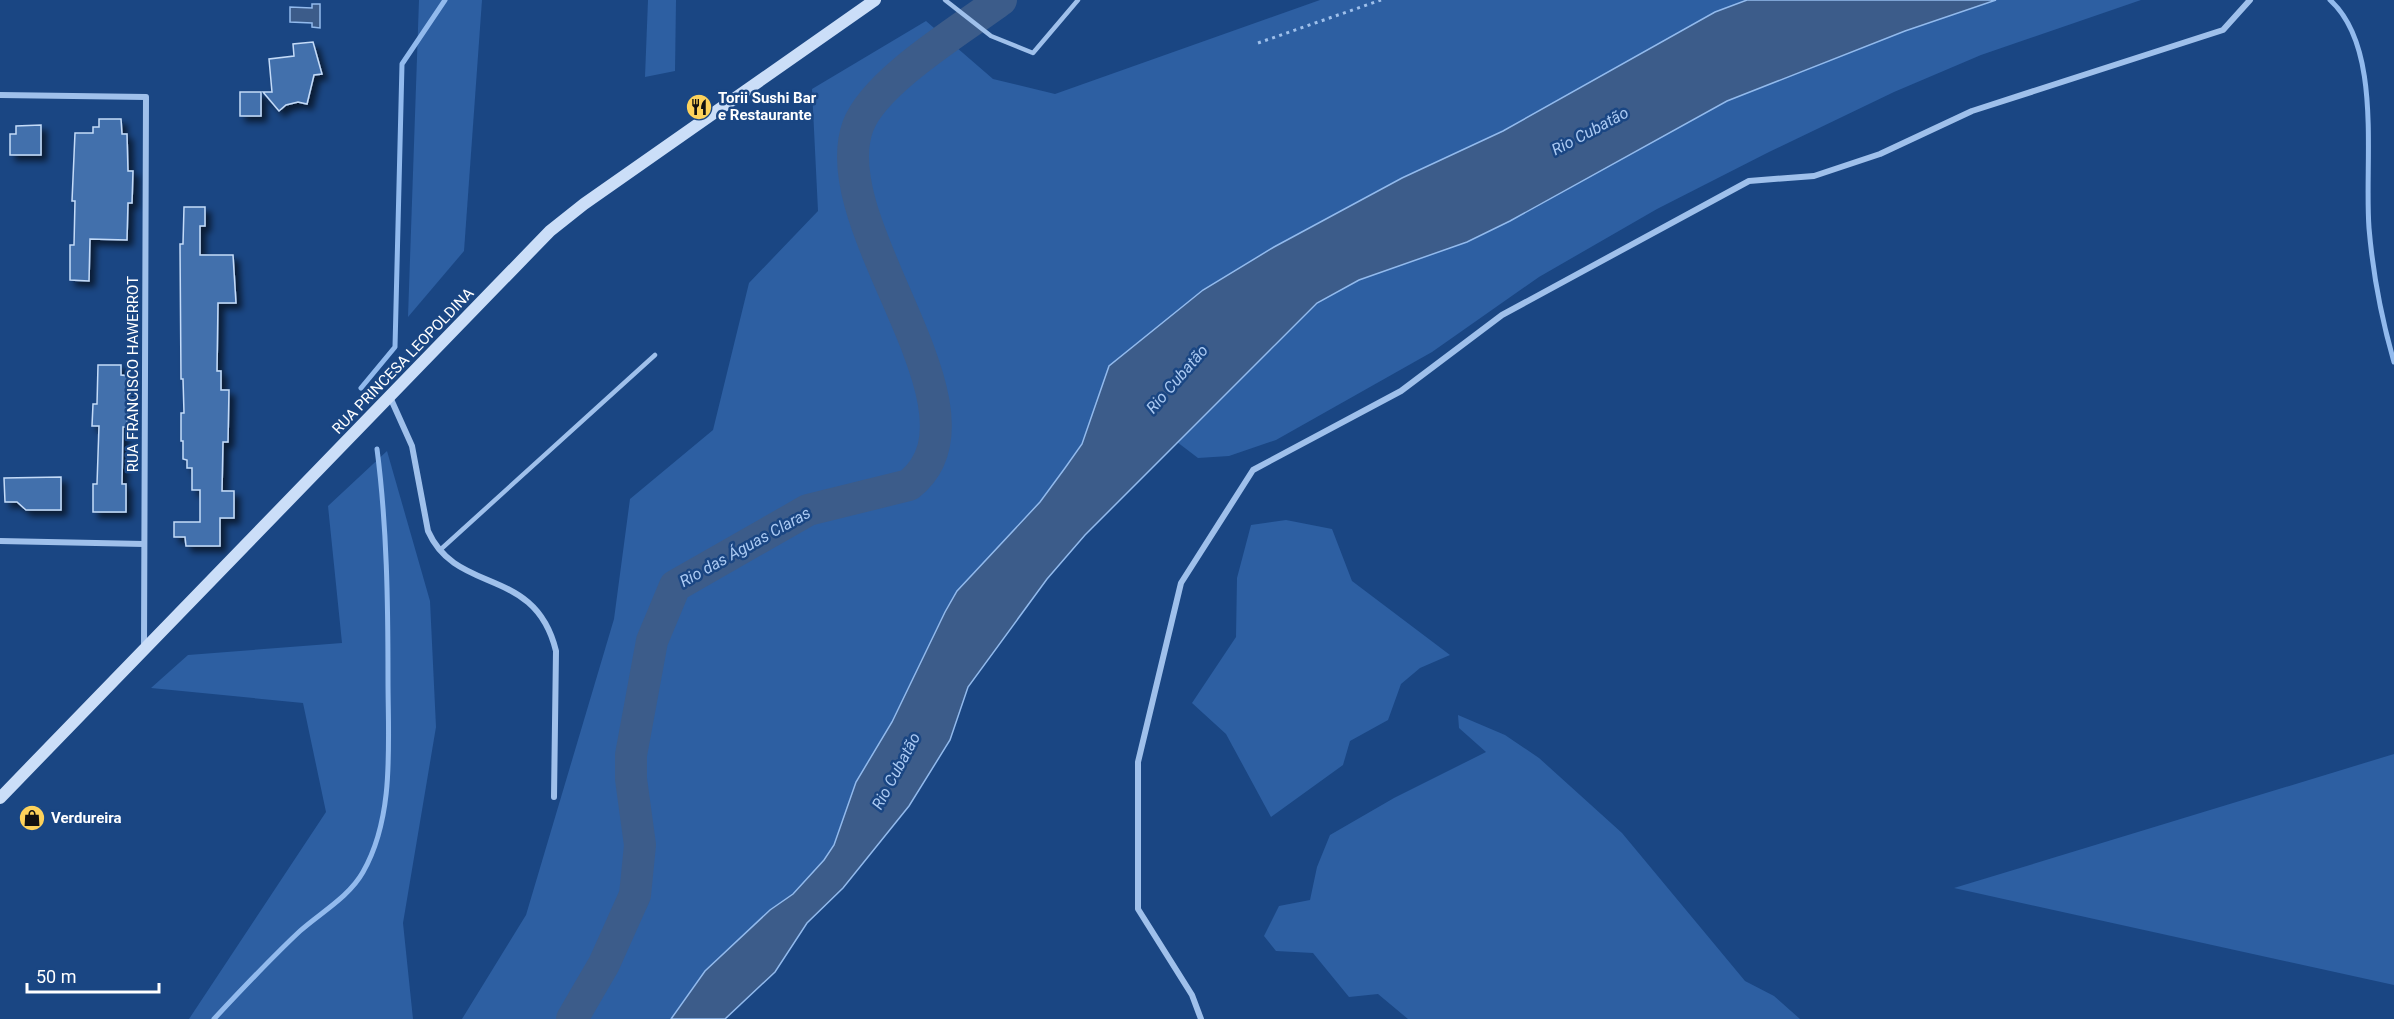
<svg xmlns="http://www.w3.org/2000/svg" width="2394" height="1019" font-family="Roboto,sans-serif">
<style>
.green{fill:#2d5fa2}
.water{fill:#3c5c8a;stroke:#92baed;stroke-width:1.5}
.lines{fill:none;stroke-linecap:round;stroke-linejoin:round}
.stream{stroke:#92baed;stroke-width:5}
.river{stroke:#3c5c8a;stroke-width:32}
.building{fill:#4370ac;stroke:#c4dbf8;stroke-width:1.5;filter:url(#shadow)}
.path{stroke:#9fc0eb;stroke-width:3;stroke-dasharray:3 4.5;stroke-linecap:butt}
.lane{stroke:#9fc0eb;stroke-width:4.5}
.street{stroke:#9fc0eb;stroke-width:6}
.secondary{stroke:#cbdef8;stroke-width:12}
.labels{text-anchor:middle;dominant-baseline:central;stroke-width:5;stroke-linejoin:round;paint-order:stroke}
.poi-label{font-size:15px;font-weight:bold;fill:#fff;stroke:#1a4683;text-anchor:start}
.street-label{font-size:15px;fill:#fff;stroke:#1a4683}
.water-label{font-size:16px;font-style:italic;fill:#abcaf3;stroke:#1a4683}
</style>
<defs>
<filter id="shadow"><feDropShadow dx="5.5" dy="5.5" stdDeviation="3" flood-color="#0009"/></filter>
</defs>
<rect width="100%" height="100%" fill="#1a4683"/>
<g class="green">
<polygon points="419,0 482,0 464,251 408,317"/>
<polygon points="648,0 676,0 675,71 645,77"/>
<polygon points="1320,0 1747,0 1715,12 1503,131 1402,178 1274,247 1203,290 1109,366 1082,444 1065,468 1040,502 957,591 945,611 892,722 856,782 834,845 824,860 793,894 770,910 705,971 671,1019 462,1019 526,915 614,619 630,499 713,430 749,283 818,211 812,89 926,21 993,79 1055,94"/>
<polygon points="1996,0 2141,0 1981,55 1894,92 1769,152 1657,209 1539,277 1432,352 1276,440 1229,456 1198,458 1177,442 1317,303 1359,280 1467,242 1510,221 1727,101 1905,31"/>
<polygon points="387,451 430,601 436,727 403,923 413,1019 189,1019 326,812 303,703 151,688 188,655 342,643 328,506"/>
<polygon points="1286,520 1332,529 1352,581 1450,655 1420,668 1401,684 1388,720 1350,741 1343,765 1271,817 1226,734 1192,703 1236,637 1237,578 1251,525"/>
<polygon points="1458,715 1505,735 1539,758 1622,833 1745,981 1774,996 1800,1019 1408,1019 1378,994 1349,997 1313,953 1276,951 1264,936 1279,906 1310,900 1317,867 1330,835 1394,798 1486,752 1459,728"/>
<polygon points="2394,754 2394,985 1954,888"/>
</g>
<g class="water">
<polygon points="1747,0 1996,0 1905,31 1727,101 1510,221 1467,242 1359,280 1317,303 1085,535 1047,579 968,687 950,740 909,806 843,888 807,923 775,972 725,1019 671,1019 705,971 770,910 793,894 824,860 834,845 856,782 892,722 945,612 957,591 1040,502 1065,468 1082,444 1109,366 1203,290 1274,247 1402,178 1503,131 1715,12"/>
<polygon points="312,4 320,4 320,28 312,27 312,23 290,22 290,7 312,8"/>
</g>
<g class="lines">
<g class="stream">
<path d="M2330 0C2383 48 2364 162 2369 228 2373 275 2381 317 2394 362"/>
<polyline points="361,388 395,347 402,64 445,0"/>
<path d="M214 1019C242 989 270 959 300 931 320 913 349 897 363 872 395 816 388 743 388 680 388 603 387 526 377 449"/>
</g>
<path class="river" d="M572 1019 604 964 635 895 640 845 631 779V755L652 641 675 586 808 510 909 485C1002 411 821 227 858 126 875 81 962 29 1001 0"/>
</g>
<g class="building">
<polygon points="313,42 322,74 314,75 307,104 298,102 286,105 279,111 263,92 272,92 269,59 294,56 293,44"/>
<rect x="240" y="92" width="21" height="24"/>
<polygon points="99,119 121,119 122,134 127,134 128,171 133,171 132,203 128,203 127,240 90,239 89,281 70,280 70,245 74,245 75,201 72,201 75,133 93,133 93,127 99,127"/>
<polygon points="41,125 41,155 10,155 10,134 16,134 16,126"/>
<polygon points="184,207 205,207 205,226 200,226 200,255 233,255 236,303 218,303 217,371 221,371 221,390 229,390 228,442 223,442 222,491 234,491 234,518 220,518 220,546 186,546 185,537 174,537 174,522 200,522 200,490 192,490 192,468 187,468 187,460 183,459 183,441 181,441 181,413 184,413 183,379 181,379 180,244 183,244"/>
<polygon points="98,365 121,365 121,375 130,376 127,427 123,427 122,484 126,484 126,512 93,512 93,484 97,484 99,426 92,426 93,404 97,404"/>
<polygon points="61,477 61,510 26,510 17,502 5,502 4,478"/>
</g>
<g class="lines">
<polyline class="path" points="1258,43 1381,0"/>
<g class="lane">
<polyline points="945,0 991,36 1033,53 1078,0"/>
<polyline points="440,550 655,355"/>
</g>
<g class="street">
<polyline points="0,95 146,97 144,648"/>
<path d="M390 397 412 446 428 531C457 596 535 565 556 651L554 797"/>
<polyline points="0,541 144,544"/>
<polyline points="1201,1019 1192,995 1138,909 1138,762 1181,583 1253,470 1401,391 1502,315 1749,181 1814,176 1880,154 1972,111 2223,30 2250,0"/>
</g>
<polyline class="secondary" points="0,798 550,231 584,204 875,0"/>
</g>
<defs>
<g id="restaurant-disc" transform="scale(1.35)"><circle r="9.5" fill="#fdd25b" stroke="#1a4683"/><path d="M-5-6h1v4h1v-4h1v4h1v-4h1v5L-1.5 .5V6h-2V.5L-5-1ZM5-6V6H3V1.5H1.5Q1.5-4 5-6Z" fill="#111"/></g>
<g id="shop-disc" transform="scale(1.35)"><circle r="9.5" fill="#fdd25b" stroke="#1a4683"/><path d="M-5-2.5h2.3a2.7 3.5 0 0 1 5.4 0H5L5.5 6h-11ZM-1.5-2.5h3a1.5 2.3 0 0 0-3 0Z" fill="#111"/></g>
</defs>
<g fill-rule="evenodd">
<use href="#restaurant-disc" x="699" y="107"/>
<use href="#shop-disc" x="32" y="818"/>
</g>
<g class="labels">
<g class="poi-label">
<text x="718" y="98">Torii Sushi Bar<tspan x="718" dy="17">e Restaurante</tspan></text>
<text x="51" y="818">Verdureira</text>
</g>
<g class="street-label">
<text transform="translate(403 361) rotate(-46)">RUA PRINCESA LEOPOLDINA</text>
<text transform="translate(133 374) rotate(-90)">RUA FRANCISCO HAWERROT</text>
</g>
<g class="water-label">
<text transform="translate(1590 131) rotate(-28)">Rio Cubatão</text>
<text transform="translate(1177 379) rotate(-49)">Rio Cubatão</text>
<text transform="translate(745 547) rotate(-29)">Rio das Águas Claras</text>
<text transform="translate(896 771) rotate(-62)">Rio Cubatão</text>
</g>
</g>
<path d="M27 983v9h132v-9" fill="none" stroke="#ffffff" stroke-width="3"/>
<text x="36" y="983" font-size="18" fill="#ffffff" stroke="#1a4683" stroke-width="4.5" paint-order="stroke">50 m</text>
</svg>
